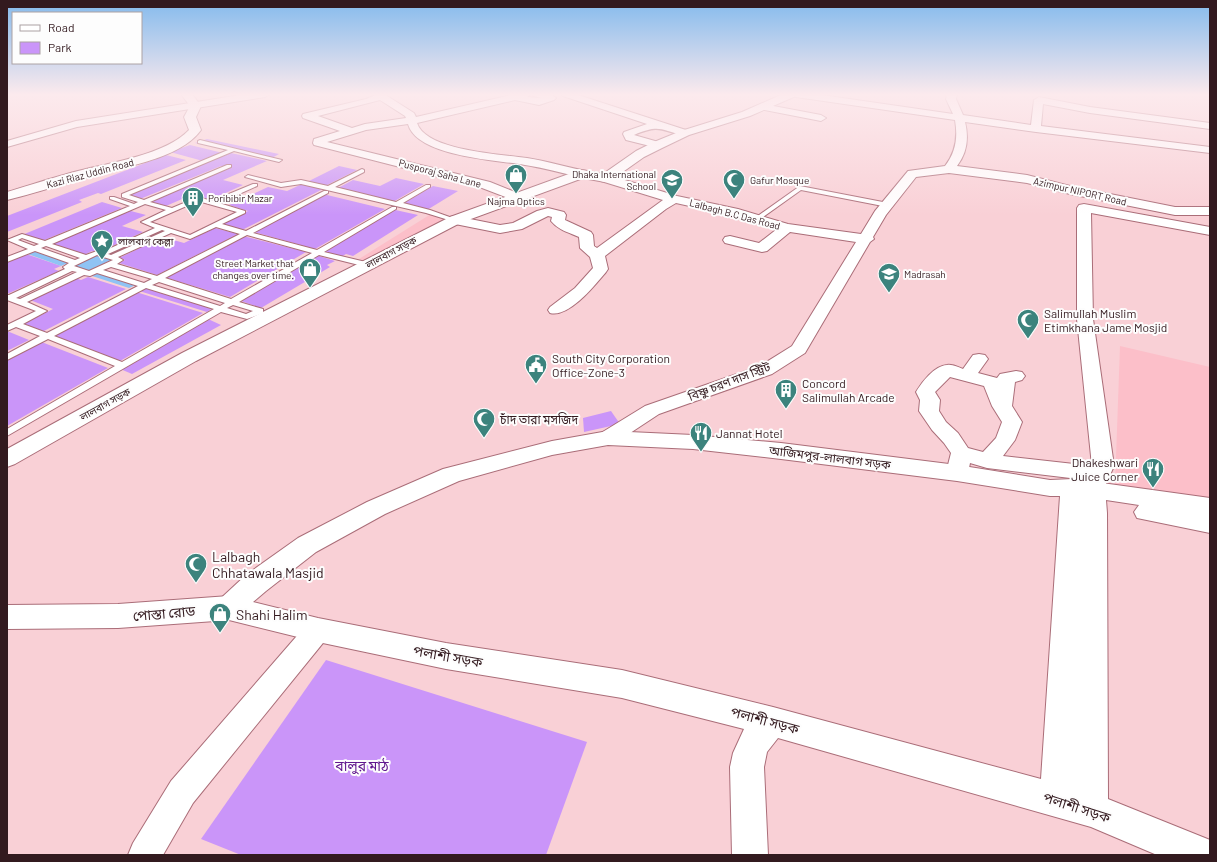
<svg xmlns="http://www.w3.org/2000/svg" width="1217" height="862" font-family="Barlow,'Noto Sans Bengali',sans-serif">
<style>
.built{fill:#fcbfc9}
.green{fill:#ca95f9}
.water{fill:#8fc3f4}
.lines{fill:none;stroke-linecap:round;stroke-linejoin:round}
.service-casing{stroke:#aa6d78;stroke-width:2}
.minor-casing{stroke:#aa6d78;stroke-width:2}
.tertiary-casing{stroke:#aa6d78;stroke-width:2}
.secondary-casing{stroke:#aa6d78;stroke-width:2}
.service{fill:#fff;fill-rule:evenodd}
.minor{fill:#fff;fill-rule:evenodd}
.tertiary{fill:#fff;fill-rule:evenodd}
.secondary{fill:#fff;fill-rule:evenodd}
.labels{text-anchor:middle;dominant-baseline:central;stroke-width:4;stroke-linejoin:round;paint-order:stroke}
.far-street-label{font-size:10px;fill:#331a1f;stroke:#fdfdfd}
.far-poi-label{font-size:10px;fill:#331a1f;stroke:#fdfdfd;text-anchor:start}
.poi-label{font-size:12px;fill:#331a1f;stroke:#fdfdfd;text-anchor:start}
.street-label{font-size:12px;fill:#331a1f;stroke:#fdfdfd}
.near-poi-label{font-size:14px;fill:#331a1f;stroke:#fdfdfd;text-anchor:start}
.near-street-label{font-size:14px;fill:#331a1f;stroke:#fdfdfd}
.near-park-label{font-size:14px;fill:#61188e;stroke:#fdfdfd}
</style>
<rect width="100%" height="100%" fill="#f9d0d6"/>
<g class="built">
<polygon points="431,214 450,220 368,262 359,259"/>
<polygon points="1120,346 1210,367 1210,499 1115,485"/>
</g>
<g class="green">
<polygon points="207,139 279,154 270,159 195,143"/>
<polygon points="190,145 223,153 203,161 170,152"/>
<polygon points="231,153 267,161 223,180 243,185 208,201 189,196 166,206 147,201 227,167 221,166 140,199 126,195"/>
<polygon points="166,155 186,160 101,194 98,193 79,200 82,202 7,232 7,216"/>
<polygon points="339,166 357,170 325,186 307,182"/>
<polygon points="396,178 424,184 393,202 336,189 353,180 380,186"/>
<polygon points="302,184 323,189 242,230 220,224 248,211 229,205 268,187 287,191"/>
<polygon points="433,186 458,191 427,210 401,205"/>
<polygon points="323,194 385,209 315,249 250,231"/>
<polygon points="102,202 122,208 42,241 22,235"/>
<polygon points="391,209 418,215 353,256 346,254 341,257 320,251"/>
<polygon points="127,210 146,215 122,226 143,232 97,253 92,251 84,255 48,242"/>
<polygon points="215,228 238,234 157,275 119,263 125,260 119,258 163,237 184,243"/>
<polygon points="243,236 306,252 230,297 164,277"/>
<polygon points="26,254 61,266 54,269 59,271 7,294 7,262"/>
<polygon points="316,255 335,261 327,265 330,267 261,308 238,300"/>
<polygon points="88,277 126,289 40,333 22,325 53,309 30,300 75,278 81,280"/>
<polygon points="142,286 213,308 207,312 136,290"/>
<polygon points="136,292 203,313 120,361 53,335"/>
<polygon points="208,319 221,325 132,374 118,368"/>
<polygon points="7,331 29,340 7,351"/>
<polygon points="39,341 108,368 7,426 7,358"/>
<polygon points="611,411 620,424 584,432 583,418"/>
<polygon points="326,660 587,742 546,855 241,855 201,839"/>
</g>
<g class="water">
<polygon points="32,250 68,263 61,266 25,253"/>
<polygon points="96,255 111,260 88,271 73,266"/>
<polygon points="95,272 136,285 129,288 89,275"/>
</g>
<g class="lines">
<g class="service-casing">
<g id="service">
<path d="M200 140 282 160 279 162 234 151 129 195 144 200 227 165H231V167L150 202 172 208 198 197 212 201 253 184H257V186L219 203 245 211V213L222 224 246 231 324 191H328V193L253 233 317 250 392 207H396V209L324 252 370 263 371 265 367 267 319 255 239 302 263 309V313L247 319 221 312 7 436V429L115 366 48 339 7 360V354L40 336 16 327 7 331V325L36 311 7 300V295H9L65 269 63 267 69 263 35 251 7 262V257L28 249 7 240 22 234 45 241 130 206 110 199V197H114L134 204 138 202 122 197V194L228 150 198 143V141ZM198 201 237 212 190 235 150 222ZM145 204 166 210 141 222 155 228 102 252 97 251 86 255 52 244ZM216 227 240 234 157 276 117 264 123 260 118 257 171 233 190 239ZM162 230 165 231 111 255 108 254ZM247 235 312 253 231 299 165 278ZM22 238 39 244 34 246 18 240ZM46 246 80 258 75 260 41 248ZM97 255 113 260 89 271 74 266ZM111 267 152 279 144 283 103 270ZM72 271 77 272 20 299 16 298ZM97 273 138 286 47 333 23 324 47 311 27 302 84 275 90 276ZM159 282 225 303 220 306 152 285ZM146 288 214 309 122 362 54 336ZM233 305 253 311 246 314 227 308Z"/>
<polygon points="362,169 364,170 364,172 335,187 396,202 426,185 430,185 430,187 403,203 430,210 458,220 455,222 426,213 301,184 281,187 245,177 248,175 281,183 301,180 328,186"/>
<polygon points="800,186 888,203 891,205 888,207 801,190 759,220 755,220 755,218"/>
</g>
</g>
<g class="minor-casing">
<g id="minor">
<polygon points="247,94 270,94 265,97 77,127 7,147 7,141 76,121"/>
<path d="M378 94H384L414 113 416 117 515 94H531L527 97 541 98 534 96 532 94C540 94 550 92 556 98L554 100 539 105 515 100 417 123C426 151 501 154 527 158 547 161 566 167 586 171L588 174 586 177 582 178C563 173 544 168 525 165 498 160 417 157 408 124L366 130 327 142 490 182 520 194 522 197 520 200 516 201 482 188 314 145 313 143 314 139 340 131 303 118 302 116 303 114 366 99ZM380 100 405 116 406 118 365 124 352 128 318 116Z"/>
<path d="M561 94H575L689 131 690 133 685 136C660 130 660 124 634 135L662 143 664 145 662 147 658 148 626 140 623 134 624 132 647 124 563 96Z"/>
<path d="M791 94H815L953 114 946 99 947 94H957L956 99 963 115 1031 125 1034 100 1039 97 1090 107 1210 123V129L1090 113 1043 104 1041 126 1210 147V153L1036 132 965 122C969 138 967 153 957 166L1027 175 1070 186 1175 207H1210V215H1175L1070 194 1027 183 949 173 916 177 886 215 873 237 874 239 870 242 805 353 772 374 659 414 615 443 608 445 601 443 598 438 601 433 645 406 760 366 792 346 856 242 790 232 767 251 762 252 725 243 723 240 725 237 730 236 759 243 777 229 730 215 676 203 666 209 605 256 608 269 606 272C595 285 569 318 550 313L548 310 550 307 575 288 593 268 590 257 580 248 579 237C570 233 558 230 551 221L552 217 548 216 522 229 500 233 450 223 448 220 450 217 455 216 500 225 513 223 537 211 548 208 564 212 566 215 565 220 591 232 593 235 594 246 597 248 663 200 601 181 599 178 601 175 605 174 677 196 738 209 788 224 861 234 875 211 908 171 945 166C956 152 958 137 955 120L796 97Z"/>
<polygon points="763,104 821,115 826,118 821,121 760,109 758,107"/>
<path d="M1084 204 1210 227V235L1091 213 1093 319 1114 466 1101 495 1093 498 1085 495 1082 490 1087 480 987 468 970 463 968 473 965 478 957 480 949 478 946 473 951 453 944 443 932 430 919 411 920 400 916 392C922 382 934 366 947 365 952 364 958 367 963 369L973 355 979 354 985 355 988 359 978 373 997 378 1000 374 1016 371 1022 372 1025 376 1022 380 1015 382 1012 406 1022 422 1015 440 1003 456 1092 466 1077 319V208L1079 205ZM950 377 984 386 992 406 1002 422 996 438 983 452 968 448 958 433 946 422 939 411 940 400 935 392Z"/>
<polygon points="318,619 327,622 331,630 327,638 193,803 163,855 128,855 133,843 171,781 309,622"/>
</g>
</g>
<g class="tertiary-casing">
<g id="tertiary">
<path d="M181 94H192L201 106 196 117 201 130C180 160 117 168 84 178 58 185 33 194 7 200V192C31 185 54 177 78 171 110 163 167 154 189 130L184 117 190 106Z"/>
<polygon points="783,94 797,94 796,96 750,116 689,135 662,148 644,157 610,181 605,182 583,178 460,223 196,361 15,464 7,467 7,449 182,353 450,217 577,171 582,170 603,174 636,151 654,142 681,131 742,112"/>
<polygon points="229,596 239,600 243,608 239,616 229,620 118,628 7,629 7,605 118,604"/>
</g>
</g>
<g class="secondary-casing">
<path id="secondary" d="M608 431 693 435 781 443 957 465 1050 480 1073 479 1210 498V533L1137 518 1134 512 1139 505 1106 500 1107 513 1108 799 1210 840V855H1157L1091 827 778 738 767 752 764 767 768 855H732L730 767 733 753 744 729 622 698 446 669 318 642 229 620 219 616 215 608 219 600 246 575 298 538 367 502 443 469 552 441ZM608 445 693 449 781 459 957 481 1050 496H1060L1041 779 773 707 622 670 446 643 318 618 253 602 266 591 316 552 385 514 459 481 552 455Z"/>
</g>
<use href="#service" class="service"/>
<use href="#minor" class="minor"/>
<use href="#tertiary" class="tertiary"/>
<use href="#secondary" class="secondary"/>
</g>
<linearGradient id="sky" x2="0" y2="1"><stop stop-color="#84baed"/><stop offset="0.44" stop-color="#fceaed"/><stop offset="1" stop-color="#fceaed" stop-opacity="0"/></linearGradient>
<rect width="1217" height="215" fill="url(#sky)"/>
<defs>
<g id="shop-pin" transform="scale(1.15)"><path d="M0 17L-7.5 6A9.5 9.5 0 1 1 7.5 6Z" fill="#3c837d" stroke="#fdfdfd"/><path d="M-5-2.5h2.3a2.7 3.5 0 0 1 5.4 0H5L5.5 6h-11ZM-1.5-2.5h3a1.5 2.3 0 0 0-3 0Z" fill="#fff"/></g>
<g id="school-pin" transform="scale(1.15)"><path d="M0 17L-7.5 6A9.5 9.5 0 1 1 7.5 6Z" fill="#3c837d" stroke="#fdfdfd"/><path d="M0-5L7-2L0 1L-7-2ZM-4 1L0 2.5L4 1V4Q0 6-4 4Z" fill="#fff"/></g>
<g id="mosque-pin" transform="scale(1.15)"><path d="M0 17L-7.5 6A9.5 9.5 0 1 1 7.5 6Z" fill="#3c837d" stroke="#fdfdfd"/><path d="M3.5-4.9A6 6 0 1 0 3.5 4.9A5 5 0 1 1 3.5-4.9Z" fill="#fff"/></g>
<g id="building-pin" transform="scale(1.15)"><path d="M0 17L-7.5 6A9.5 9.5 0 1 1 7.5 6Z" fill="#3c837d" stroke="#fdfdfd"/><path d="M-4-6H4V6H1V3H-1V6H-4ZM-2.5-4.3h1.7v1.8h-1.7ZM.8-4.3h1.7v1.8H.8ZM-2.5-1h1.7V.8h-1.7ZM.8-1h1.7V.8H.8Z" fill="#fff"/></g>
<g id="sight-pin" transform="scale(1.15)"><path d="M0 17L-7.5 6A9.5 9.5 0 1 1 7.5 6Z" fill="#3c837d" stroke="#fdfdfd"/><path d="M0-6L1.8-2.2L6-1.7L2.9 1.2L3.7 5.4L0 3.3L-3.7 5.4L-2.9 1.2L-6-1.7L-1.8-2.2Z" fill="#fff"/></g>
<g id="civic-pin" transform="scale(1.15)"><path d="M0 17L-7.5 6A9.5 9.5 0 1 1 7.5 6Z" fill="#3c837d" stroke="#fdfdfd"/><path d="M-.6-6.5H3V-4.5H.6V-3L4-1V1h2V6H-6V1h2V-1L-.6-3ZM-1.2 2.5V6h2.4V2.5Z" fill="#fff"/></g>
<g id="restaurant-pin" transform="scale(1.15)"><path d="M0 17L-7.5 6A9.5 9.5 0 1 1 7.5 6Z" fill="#3c837d" stroke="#fdfdfd"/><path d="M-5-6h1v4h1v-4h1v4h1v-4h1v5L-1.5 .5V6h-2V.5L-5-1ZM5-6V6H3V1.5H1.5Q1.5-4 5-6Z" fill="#fff"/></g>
</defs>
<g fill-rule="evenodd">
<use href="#shop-pin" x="516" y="175"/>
<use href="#school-pin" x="672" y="180"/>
<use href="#mosque-pin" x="734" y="180"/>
<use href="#building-pin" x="193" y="198"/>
<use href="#sight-pin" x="102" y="241"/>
<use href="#shop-pin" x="310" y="269"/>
<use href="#school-pin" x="889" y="274"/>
<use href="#mosque-pin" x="1028" y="320"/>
<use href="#civic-pin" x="536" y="365"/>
<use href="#building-pin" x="786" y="390"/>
<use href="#mosque-pin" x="484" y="419"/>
<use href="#restaurant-pin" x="701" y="433"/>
<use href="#restaurant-pin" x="1153" y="469"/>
<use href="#mosque-pin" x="196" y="564"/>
<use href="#shop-pin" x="220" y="614"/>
</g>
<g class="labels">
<g class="far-street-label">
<text transform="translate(90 173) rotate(-15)">Kazi Riaz Uddin Road</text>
<text transform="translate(440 173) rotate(15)">Pusporaj Saha Lane</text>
<text transform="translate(1080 191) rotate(13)">Azimpur NIPORT Road</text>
<text transform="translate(735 214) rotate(15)">Lalbagh B.C Das Road</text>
<text transform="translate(391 252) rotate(-28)">লালবাগ সড়ক</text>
<text transform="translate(105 404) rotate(-29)">লালবাগ সড়ক</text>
</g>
<g class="far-poi-label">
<text x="656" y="174" text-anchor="end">Dhaka International<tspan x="656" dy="12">School</tspan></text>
<text x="750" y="180">Gafur Mosque</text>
<text x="208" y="198">Poribibir Mazar</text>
<text x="516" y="201" text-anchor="middle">Najma Optics</text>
<text x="118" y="241">লালবাগ কেল্লা</text>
<text x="294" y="263" text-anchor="end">Street Market that<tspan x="294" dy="12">changes over time.</tspan></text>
<text x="904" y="274">Madrasah</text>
</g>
<g class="poi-label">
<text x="1044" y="313">Salimullah Muslim<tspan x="1044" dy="14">Etimkhana Jame Mosjid</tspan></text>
<text x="552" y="358">South City Corporation<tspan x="552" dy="14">Office-Zone-3</tspan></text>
<text x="802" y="383">Concord<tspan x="802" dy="14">Salimullah Arcade</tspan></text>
<text x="500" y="419">চাঁদ তারা মসজিদ</text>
<text x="716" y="433">Jannat Hotel</text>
<text x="1138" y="462" text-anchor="end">Dhakeshwari<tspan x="1138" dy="14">Juice Corner</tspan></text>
</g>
<g class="street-label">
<text transform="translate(729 381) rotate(-21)">বিষ্ণু চরণ দাস স্ট্রিট</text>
<text transform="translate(830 457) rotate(7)">আজিমপুর-লালবাগ সড়ক</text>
</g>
<g class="near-poi-label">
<text x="212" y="556">Lalbagh<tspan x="212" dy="16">Chhatawala Masjid</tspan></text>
<text x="236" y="614">Shahi Halim</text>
</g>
<g class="near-street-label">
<text transform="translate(164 613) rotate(-5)">পোস্তা রোড</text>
<text transform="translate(448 656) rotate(10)">পলাশী সড়ক</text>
<text transform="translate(765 720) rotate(15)">পলাশী সড়ক</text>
<text transform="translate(1077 807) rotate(18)">পলাশী সড়ক</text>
</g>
<g class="near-park-label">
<text x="362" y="765">বালুর মাঠ</text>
</g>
</g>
<rect width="1217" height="862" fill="none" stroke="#331a1f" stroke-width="16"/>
<rect x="12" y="12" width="130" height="52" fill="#fdfdfd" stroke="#aca2a4"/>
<rect x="20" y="25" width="20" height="6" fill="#ffffff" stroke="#aca2a4"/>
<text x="48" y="32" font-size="12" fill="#331a1f">Road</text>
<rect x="20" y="42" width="20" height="12" fill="#ca95f9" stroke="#aca2a4"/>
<text x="48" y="52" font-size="12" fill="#331a1f">Park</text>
</svg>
